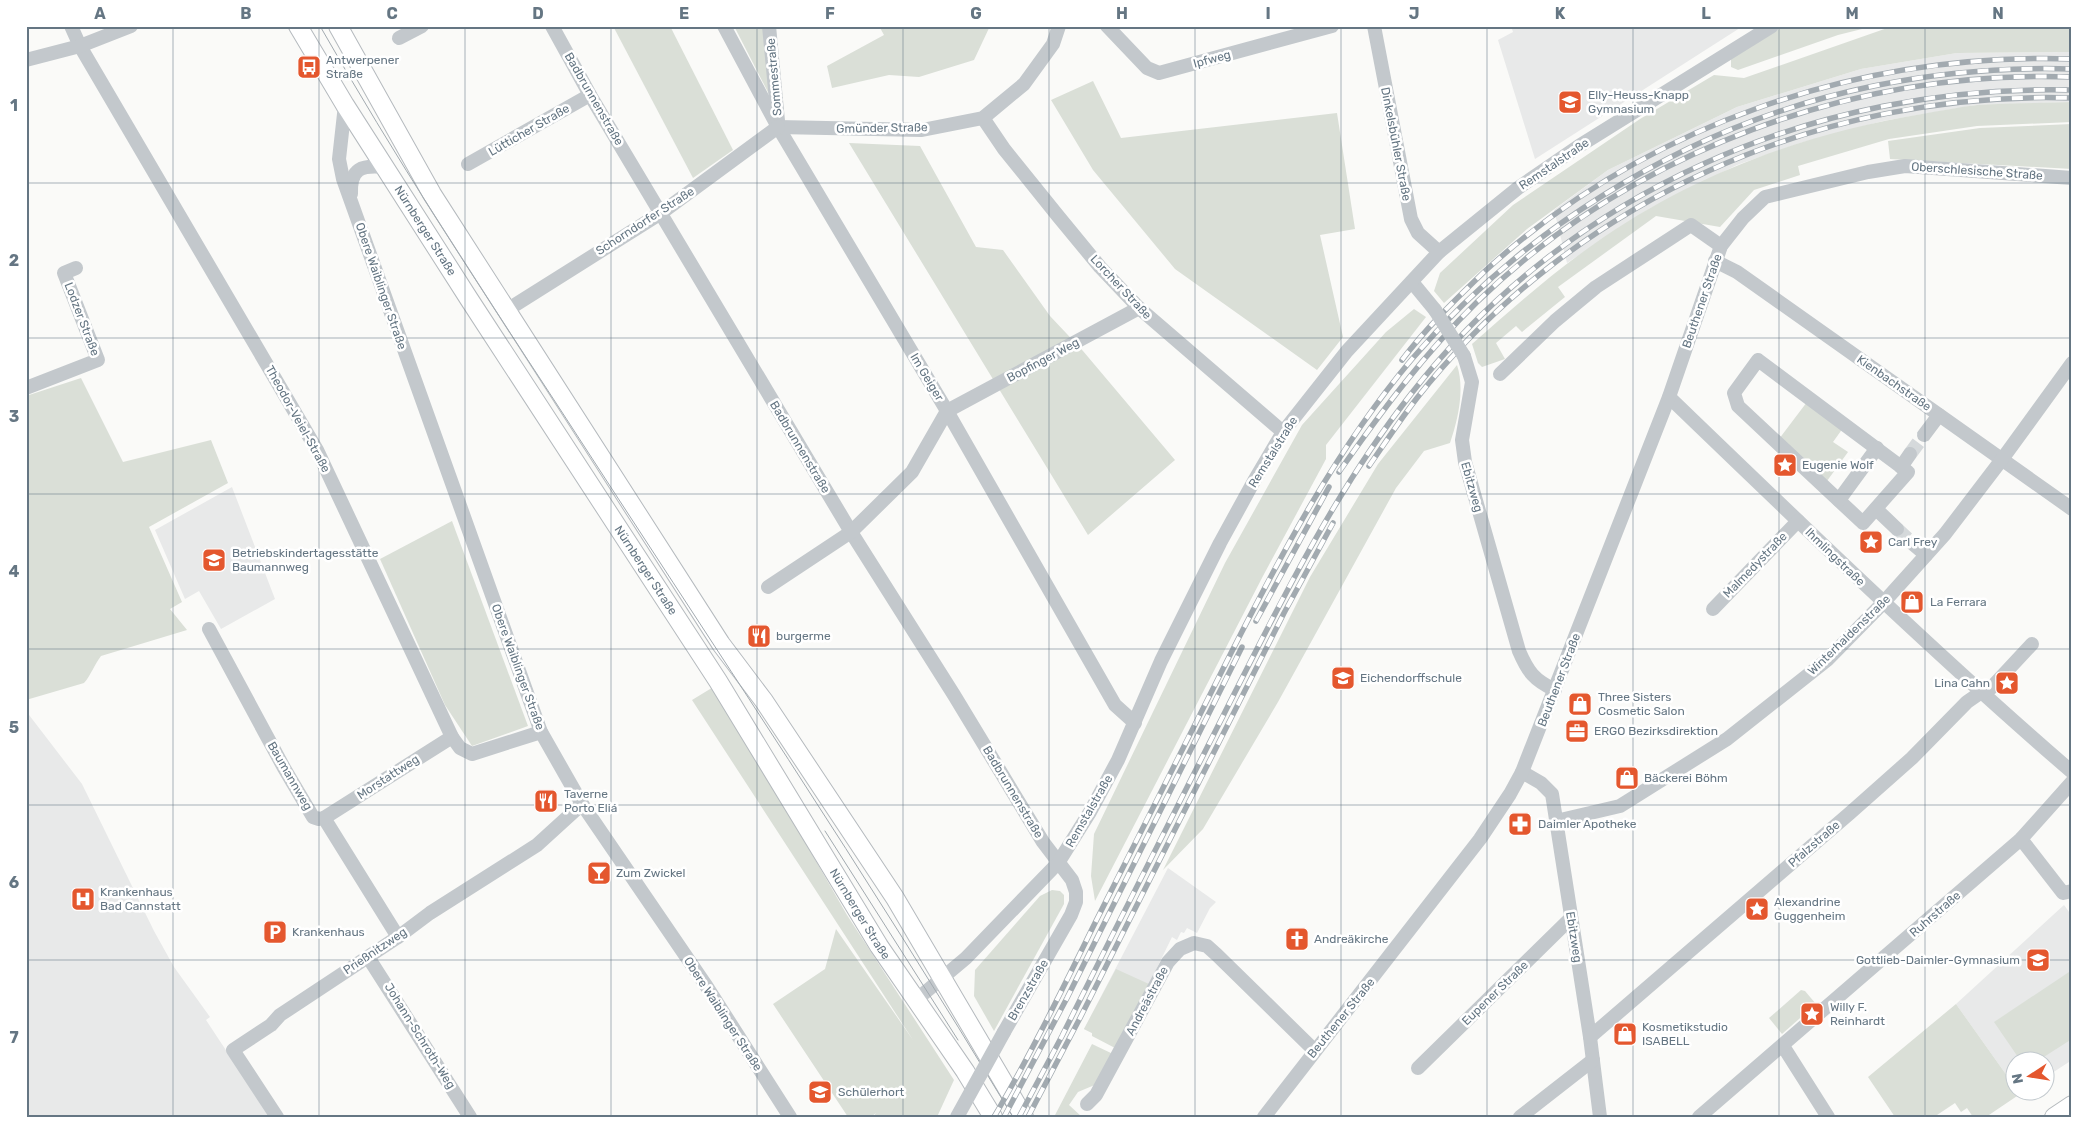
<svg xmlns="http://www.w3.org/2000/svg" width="2098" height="1143" font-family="Rubik,sans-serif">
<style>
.built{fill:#e8e9e9}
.green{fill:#dadfd7}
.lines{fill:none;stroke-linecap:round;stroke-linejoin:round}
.minor-tunnel{stroke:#d5d9db;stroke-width:14;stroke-dasharray:14 7;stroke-linecap:butt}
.major-casing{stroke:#b5babe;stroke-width:20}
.minor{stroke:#c3c8cc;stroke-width:14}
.major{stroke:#fff;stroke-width:18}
.tram{stroke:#a2aab0;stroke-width:1}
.rail-casing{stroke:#a2aab0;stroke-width:5.5}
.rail{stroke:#fff;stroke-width:4;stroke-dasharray:11;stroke-linecap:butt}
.minor-bridge{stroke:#c3c8cc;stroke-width:14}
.grid{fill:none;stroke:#657683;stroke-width:1;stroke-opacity:0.55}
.labels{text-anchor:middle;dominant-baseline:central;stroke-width:5;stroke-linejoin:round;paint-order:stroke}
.street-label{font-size:12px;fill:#657683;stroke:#fff}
.poi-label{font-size:12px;fill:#657683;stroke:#fff;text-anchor:start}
.neatline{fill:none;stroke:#657683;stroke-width:2}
.grid-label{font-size:16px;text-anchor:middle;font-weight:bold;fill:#657683}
</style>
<rect width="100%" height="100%" fill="#fafaf8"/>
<g class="built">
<polygon points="1511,26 1743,26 1535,159 1498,40 1513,32"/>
<polygon points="2072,52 2072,102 1976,105 1883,121 1800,143 1737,165 1649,209 1567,263 1554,210 1608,170 1737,107 1861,69 1957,53"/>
<polygon points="232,487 275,599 221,629 199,591 185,599 155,530"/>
<polygon points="26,711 82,784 154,931 174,967 210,1017 206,1020 270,1117 26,1117"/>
<polygon points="1168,868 1216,902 1210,908 1197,933 1187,928 1184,933 1181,932 1177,940 1172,937 1149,984 1092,1036 1092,1033 1084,1029"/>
<polygon points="2064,905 2072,916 2072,1060 2046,1077 2046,1060 2016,1060 2015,1087 1956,1004"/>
</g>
<g class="green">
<polygon points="613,26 670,26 733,150 693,178"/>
<polygon points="734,26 764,26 771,98"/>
<polygon points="879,26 990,26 974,60 919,77 889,75 832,88 827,66 884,35"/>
<polygon points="1784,26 1874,26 1838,35 1738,70 1731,67 1731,59"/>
<polygon points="1893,26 2072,26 2072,52 1957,53 1861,69 1737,107 1608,170 1527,229 1444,303 1434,291 1440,273 1513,205 1640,119 1714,75 1744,78"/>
<polygon points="1093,81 1121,138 1337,113 1355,229 1320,235 1343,337 1317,370 1175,269 1093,170 1051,100"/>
<path d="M2072 102V122L1977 126 1889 139 1798 166 1800 175 1754 190 1720 227 1656 216 1558 287 1565 297 1522 332 1516 326 1496 343 1505 359 1482 367 1478 363 1472 344C1512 309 1551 274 1594 244 1691 175 1805 133 1922 114 1940 111 1959 107 1977 105 2009 103 2040 103 2072 102Z"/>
<polygon points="2072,124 2072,169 1890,159 1888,141 1980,128"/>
<polygon points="849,143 920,146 976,247 1003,250 1050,316 1083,351 1175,460 1088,535"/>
<polygon points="1414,309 1426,317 1326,445 1326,459 1263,576 1095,901 1091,876 1094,834 1225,563 1302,425 1386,332"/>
<path d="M1457 365C1465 389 1458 420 1450 443L1424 451 1396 488 1278 702 1203 829 1163 870 1310 577 1378 464Z"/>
<path d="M81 378 123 462 211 440 228 483 149 527 182 602 170 609 187 630 101 656C94 665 91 675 84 683L26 700V396Z"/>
<polygon points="1807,402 1843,428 1833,442 1848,452 1827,481 1779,439"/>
<polygon points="452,521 528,726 472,746 445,705 380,559"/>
<polygon points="715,686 847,915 954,1080 937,1117 873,1117 876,1113 871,1117 848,1117 773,1004 825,969 836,929 913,1040 692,700"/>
<polygon points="1052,890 1060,891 1064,895 1064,904 994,1031 974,996 975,970 1040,896"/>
<polygon points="1116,969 1149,984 1115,1048 1092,1036 1092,1033 1084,1029"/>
<polygon points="2072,970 2072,1039 2039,1060 2020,1060 1994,1022"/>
<polygon points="1801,990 1805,991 1816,1004 1782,1034 1769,1018"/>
<polygon points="1956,1004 2015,1087 2016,1090 2020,1094 1986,1117 1973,1117 1967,1108 1961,1112 1955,1103 1934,1117 1895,1117 1868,1077"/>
<polygon points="1092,1044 1113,1054 1097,1084 1078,1092 1069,1105 1082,1117 1054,1117"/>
</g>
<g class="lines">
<g class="minor-tunnel">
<polyline points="1910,454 1924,435"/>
<polyline points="1897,529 1913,544"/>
</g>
<g class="major-casing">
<g id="major">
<path id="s1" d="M298 26 345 105 469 299 718 681 879 946 965 1071 993 1117"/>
<polyline points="338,26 432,194 721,644 764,701 895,898 1024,1117"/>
<polyline points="2054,1117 2072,1105"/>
</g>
</g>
<g class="minor">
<polyline points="71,26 80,46 317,450 452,737 460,748 472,754 541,732"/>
<polyline points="552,26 590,95 851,532 954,695 1043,842 1072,880 1076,892 1076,902 1071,915 1004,1032"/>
<polyline points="724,26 778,127 947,411 1115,705 1135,723"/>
<polyline points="769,26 778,121"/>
<polyline points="1107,26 1147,68 1159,73 1332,26"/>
<polyline points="1374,26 1411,219 1418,233 1439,252"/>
<polyline points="399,38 422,26"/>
<polyline points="26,60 80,46 131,26"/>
<polyline points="345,105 339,159 343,179 541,732 582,804 707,987 790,1117"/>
<polyline points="983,118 1004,149 1058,216 1100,267 1139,308 1283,432"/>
<polyline points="778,127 922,130 983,118 1024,84 1053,44 1059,26"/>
<polyline points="468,164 590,95"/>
<path d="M351 194C350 168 362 165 384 167"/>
<polyline points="1715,261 1737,272 2072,509"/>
<polyline points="1412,282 1435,310"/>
<polyline points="507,310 661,213 778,127"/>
<path d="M1464 356 1472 382 1462 440 1465 462 1519 651C1528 672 1534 680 1555 690"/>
<polygon points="1758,360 1908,472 1863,523 1738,406 1734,393"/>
<polyline points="1500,374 1555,321 1596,287 1691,225 1721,246"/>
<polyline points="26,388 98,360 64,273 76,268"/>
<path d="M1669 397C1801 524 1933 652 2072 772"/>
<polyline points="1924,435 1939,415"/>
<polyline points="1901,467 1910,454"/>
<polyline points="1839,500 1877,448"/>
<polyline points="1876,509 1897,529"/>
<polyline points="1913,544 1926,555"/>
<polyline points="768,587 851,532 912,472 947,411 1139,308"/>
<polyline points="1713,609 1798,521"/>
<polyline points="209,629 284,768 313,817 319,819 324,818 398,937"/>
<polyline points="1522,772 1541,783 1552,794 1590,1037 1600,1117"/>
<polyline points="324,818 452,737"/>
<polyline points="1556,821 1620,806 1727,739 1827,660 1883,603 1945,534 2003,458 2072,363"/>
<polyline points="2021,839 2063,893 2072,891"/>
<polyline points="368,957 470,1117"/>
<polyline points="916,1000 966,958 1058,863 1090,812 1118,760 1161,661 1220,543 1254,481 1283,432 1347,351 1439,252 1518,188 1579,146 1772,26"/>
<polyline points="1590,1037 1850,813 1912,758 1967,702 1980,693 1991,688 2032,644"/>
<polyline points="1783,1046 1828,1117"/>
<polyline points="1418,1068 1571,918"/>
<polyline points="1087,1104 1096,1095 1168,962 1180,949 1194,943 1207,946 1217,955 1314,1050"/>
<polyline points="277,1117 233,1050 271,1025 280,1015 398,937 430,913 537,845 582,804"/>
<polyline points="1264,1117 1480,839 1510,794 1522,772 1669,397 1721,246 1743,218 1765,197 1868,172 1905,166 2072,178"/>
<polyline points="1520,1117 1593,1060"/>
<polyline points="1699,1117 2021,839 2072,782"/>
</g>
<use href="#major" class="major"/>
<g class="tram">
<path d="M320 26C394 156 476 281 558 406 711 642 868 876 1013 1117"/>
<polyline points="825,831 958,1040"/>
</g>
<g class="rail-casing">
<g id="rail">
<path d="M1402 360C1426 328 1456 299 1485 271 1644 126 1858 52 2072 59"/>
<path d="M1369 466C1385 443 1400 420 1417 398 1573 200 1821 90 2072 98"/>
<path d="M1339 472C1381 412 1424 354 1477 302 1633 151 1855 69 2072 77"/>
<polyline points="1256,621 1329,487"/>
<path d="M994 1117C1031 1054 1063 988 1095 923 1140 833 1185 744 1230 655 1283 551 1337 448 1412 359 1488 270 1582 200 1687 149 1807 91 1939 65 2072 69"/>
<polyline points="1004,1117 1067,998 1242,647"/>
<path d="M1019 1117 1062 1036C1115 929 1169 823 1223 716 1279 605 1334 492 1411 394 1569 190 1816 84 2072 90"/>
<polyline points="1028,1117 1080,1018 1284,613 1333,523"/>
</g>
</g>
<use href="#rail" class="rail"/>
<g class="minor-bridge">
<polyline points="1435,310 1464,356"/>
<polyline points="957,1117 1004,1032"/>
</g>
</g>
<path class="grid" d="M173 26V1117M319 26V1117M465 26V1117M611 26V1117M757 26V1117M903 26V1117M1049 26V1117M1195 26V1117M1341 26V1117M1487 26V1117M1633 26V1117M1779 26V1117M1925 26V1117M26 183H2072M26 338H2072M26 494H2072M26 649H2072M26 805H2072M26 960H2072"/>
<defs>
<g id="bus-square" transform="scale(1.25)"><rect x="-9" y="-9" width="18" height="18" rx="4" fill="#e4572e" stroke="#fff"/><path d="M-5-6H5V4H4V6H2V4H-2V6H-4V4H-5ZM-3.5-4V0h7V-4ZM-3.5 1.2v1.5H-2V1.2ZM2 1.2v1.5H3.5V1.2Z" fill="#fff"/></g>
<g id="school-square" transform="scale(1.25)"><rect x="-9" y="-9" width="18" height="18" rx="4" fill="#e4572e" stroke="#fff"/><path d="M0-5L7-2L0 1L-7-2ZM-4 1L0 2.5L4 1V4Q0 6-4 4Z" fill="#fff"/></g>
<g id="sight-square" transform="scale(1.25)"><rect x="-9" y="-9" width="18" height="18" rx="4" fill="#e4572e" stroke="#fff"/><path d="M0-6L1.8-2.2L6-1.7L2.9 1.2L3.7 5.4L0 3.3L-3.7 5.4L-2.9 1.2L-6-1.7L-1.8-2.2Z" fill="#fff"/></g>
<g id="shop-square" transform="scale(1.25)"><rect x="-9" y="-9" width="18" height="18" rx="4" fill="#e4572e" stroke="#fff"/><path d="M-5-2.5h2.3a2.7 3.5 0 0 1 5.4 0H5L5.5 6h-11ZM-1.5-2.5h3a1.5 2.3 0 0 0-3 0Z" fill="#fff"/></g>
<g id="restaurant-square" transform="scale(1.25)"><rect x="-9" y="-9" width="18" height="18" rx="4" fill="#e4572e" stroke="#fff"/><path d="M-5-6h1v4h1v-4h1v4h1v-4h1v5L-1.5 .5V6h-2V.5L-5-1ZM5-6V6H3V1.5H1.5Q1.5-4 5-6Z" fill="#fff"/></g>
<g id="office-square" transform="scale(1.25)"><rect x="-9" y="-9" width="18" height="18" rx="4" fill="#e4572e" stroke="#fff"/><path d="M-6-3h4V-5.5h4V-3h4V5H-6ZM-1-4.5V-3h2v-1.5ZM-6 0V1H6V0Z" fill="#fff"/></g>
<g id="pharmacy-square" transform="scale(1.25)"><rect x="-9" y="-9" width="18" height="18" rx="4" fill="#e4572e" stroke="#fff"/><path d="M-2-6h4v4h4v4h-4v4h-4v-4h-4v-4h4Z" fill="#fff"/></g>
<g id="bar-square" transform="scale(1.25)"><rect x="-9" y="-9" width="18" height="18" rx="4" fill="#e4572e" stroke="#fff"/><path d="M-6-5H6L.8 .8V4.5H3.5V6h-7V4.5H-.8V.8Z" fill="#fff"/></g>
<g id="hospital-square" transform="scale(1.25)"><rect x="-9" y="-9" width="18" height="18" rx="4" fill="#e4572e" stroke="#fff"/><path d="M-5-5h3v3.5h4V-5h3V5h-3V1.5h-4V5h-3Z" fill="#fff"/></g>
<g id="parking-square" transform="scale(1.25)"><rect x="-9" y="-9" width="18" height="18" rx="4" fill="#e4572e" stroke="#fff"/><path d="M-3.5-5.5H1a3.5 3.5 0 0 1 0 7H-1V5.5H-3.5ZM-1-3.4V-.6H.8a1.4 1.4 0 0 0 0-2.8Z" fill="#fff"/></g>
<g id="church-square" transform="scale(1.25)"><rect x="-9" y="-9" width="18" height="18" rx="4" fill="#e4572e" stroke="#fff"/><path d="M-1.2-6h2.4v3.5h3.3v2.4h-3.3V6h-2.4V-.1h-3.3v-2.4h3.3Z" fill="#fff"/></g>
</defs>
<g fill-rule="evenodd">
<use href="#bus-square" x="309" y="67"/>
<use href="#school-square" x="1570" y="102"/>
<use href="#sight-square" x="1785" y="465"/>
<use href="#sight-square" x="1871" y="542"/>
<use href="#school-square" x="214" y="560"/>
<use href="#shop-square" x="1912" y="602"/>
<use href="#restaurant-square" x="759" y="636"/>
<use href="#school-square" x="1343" y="678"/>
<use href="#sight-square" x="2007" y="683"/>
<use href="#shop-square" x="1580" y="704"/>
<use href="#office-square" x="1577" y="731"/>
<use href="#shop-square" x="1627" y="778"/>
<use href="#restaurant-square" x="546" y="801"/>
<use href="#pharmacy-square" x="1520" y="824"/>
<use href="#bar-square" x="599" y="873"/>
<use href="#hospital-square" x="83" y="899"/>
<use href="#sight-square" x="1757" y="909"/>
<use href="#parking-square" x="275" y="932"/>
<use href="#church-square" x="1297" y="939"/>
<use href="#school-square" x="2038" y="960"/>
<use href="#sight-square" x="1812" y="1014"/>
<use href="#shop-square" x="1625" y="1034"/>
<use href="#school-square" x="820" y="1092"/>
</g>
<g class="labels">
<g class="street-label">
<text transform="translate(1212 59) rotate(-15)">Ipfweg</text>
<text transform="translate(774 77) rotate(-95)">Sommestraße</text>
<text transform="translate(594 99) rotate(60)">Badbrunnenstraße</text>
<text transform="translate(882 128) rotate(-1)">Gmünder Straße</text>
<text transform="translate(529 130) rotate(-30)">Lütticher Straße</text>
<text transform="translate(1396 144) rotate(79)">Dinkelsbühler Straße</text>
<text transform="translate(1554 164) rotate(-34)">Remstalstraße</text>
<text transform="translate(1977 171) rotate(4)">Oberschlesische Straße</text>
<text transform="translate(645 221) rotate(-33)">Schorndorfer Straße</text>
<text stroke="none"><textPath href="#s1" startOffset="241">Nürnberger Straße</textPath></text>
<text transform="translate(381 286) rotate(71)">Obere Waiblinger Straße</text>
<text transform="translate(1121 287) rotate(47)">Lorcher Straße</text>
<text transform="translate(1702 301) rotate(-71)">Beuthener Straße</text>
<text transform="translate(82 319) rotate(69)">Lodzer Straße</text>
<text transform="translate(1043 360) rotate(-28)">Bopfinger Weg</text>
<text transform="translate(927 377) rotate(59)">Im Geiger</text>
<text transform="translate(1894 383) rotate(35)">Kienbachstraße</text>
<text transform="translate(298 419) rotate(61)">Theodor-Veiel-Straße</text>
<text transform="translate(800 447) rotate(59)">Badbrunnenstraße</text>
<text transform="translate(1273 452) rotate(-58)">Remstalstraße</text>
<text transform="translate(1472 487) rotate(74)">Ebitzweg</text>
<text transform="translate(1835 557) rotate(44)">Ihmlingstraße</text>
<text transform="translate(1755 565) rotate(-46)">Malmedystraße</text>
<text stroke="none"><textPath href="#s1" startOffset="646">Nürnberger Straße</textPath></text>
<text transform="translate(1849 635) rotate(-44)">Winterhaldenstraße</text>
<text transform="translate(518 667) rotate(70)">Obere Waiblinger Straße</text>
<text transform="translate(1559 680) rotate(-69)">Beuthener Straße</text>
<text transform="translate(290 776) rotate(60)">Baumannweg</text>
<text transform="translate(388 777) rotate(-33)">Morstattweg</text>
<text transform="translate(1013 792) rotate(59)">Badbrunnenstraße</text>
<text transform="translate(1089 811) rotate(-60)">Remstalstraße</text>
<text transform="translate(1814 844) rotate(-41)">Pfalzstraße</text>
<text transform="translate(1935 914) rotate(-41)">Ruhrstraße</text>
<text stroke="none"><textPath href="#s1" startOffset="1051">Nürnberger Straße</textPath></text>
<text transform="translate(1574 937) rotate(81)">Ebitzweg</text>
<text transform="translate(375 951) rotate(-34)">Prießnitzweg</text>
<text transform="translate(1028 990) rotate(-60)">Brenzstraße</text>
<text transform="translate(1495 993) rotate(-44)">Eupener Straße</text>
<text transform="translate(1147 1001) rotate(-62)">Andreästraße</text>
<text transform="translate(723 1014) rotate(57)">Obere Waiblinger Straße</text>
<text transform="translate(1341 1018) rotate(-51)">Beuthener Straße</text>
<text transform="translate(420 1036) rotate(58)">Johann-Schroth-Weg</text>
</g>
<g class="poi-label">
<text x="326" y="60">Antwerpener<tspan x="326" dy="14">Straße</tspan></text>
<text x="1588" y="95">Elly-Heuss-Knapp<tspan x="1588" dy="14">Gymnasium</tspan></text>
<text x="1802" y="465">Eugenie Wolf</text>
<text x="1888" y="542">Carl Frey</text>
<text x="232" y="553">Betriebskindertagesstätte<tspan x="232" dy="14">Baumannweg</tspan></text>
<text x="1930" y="602">La Ferrara</text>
<text x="776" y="636">burgerme</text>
<text x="1360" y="678">Eichendorffschule</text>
<text x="1990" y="683" text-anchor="end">Lina Cahn</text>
<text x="1598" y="697">Three Sisters<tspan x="1598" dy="14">Cosmetic Salon</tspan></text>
<text x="1594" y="731">ERGO Bezirksdirektion</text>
<text x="1644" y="778">Bäckerei Böhm</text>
<text x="564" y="794">Taverne<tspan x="564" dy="14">Porto Eliá</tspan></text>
<text x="1538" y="824">Daimler Apotheke</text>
<text x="616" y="873">Zum Zwickel</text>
<text x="100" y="892">Krankenhaus<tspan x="100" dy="14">Bad Cannstatt</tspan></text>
<text x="1774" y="902">Alexandrine<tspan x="1774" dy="14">Guggenheim</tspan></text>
<text x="292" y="932">Krankenhaus</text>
<text x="1314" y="939">Andreäkirche</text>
<text x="2020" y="960" text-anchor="end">Gottlieb-Daimler-Gymnasium</text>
<text x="1830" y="1007">Willy F.<tspan x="1830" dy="14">Reinhardt</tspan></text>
<text x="1642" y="1027">Kosmetikstudio<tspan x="1642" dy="14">ISABELL</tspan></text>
<text x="838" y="1092">Schülerhort</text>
</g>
</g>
<rect width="2098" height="1143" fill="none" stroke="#ffffff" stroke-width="55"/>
<g transform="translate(2030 1076) rotate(258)"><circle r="24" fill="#ffffff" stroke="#c1c8cd"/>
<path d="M0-4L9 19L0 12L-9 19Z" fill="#e4572e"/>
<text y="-8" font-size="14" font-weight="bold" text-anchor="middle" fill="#657683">N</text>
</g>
<rect x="28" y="28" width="2042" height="1088" class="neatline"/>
<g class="grid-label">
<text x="100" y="19">A</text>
<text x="246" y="19">B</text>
<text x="392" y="19">C</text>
<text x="538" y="19">D</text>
<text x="684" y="19">E</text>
<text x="830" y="19">F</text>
<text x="976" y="19">G</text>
<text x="1122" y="19">H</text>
<text x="1268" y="19">I</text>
<text x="1414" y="19">J</text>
<text x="1560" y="19">K</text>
<text x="1706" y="19">L</text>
<text x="1852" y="19">M</text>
<text x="1998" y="19">N</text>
<text x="14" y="111">1</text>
<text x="14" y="266">2</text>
<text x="14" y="422">3</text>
<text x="14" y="577">4</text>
<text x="14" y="733">5</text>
<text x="14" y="888">6</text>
<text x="14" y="1043">7</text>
</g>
</svg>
